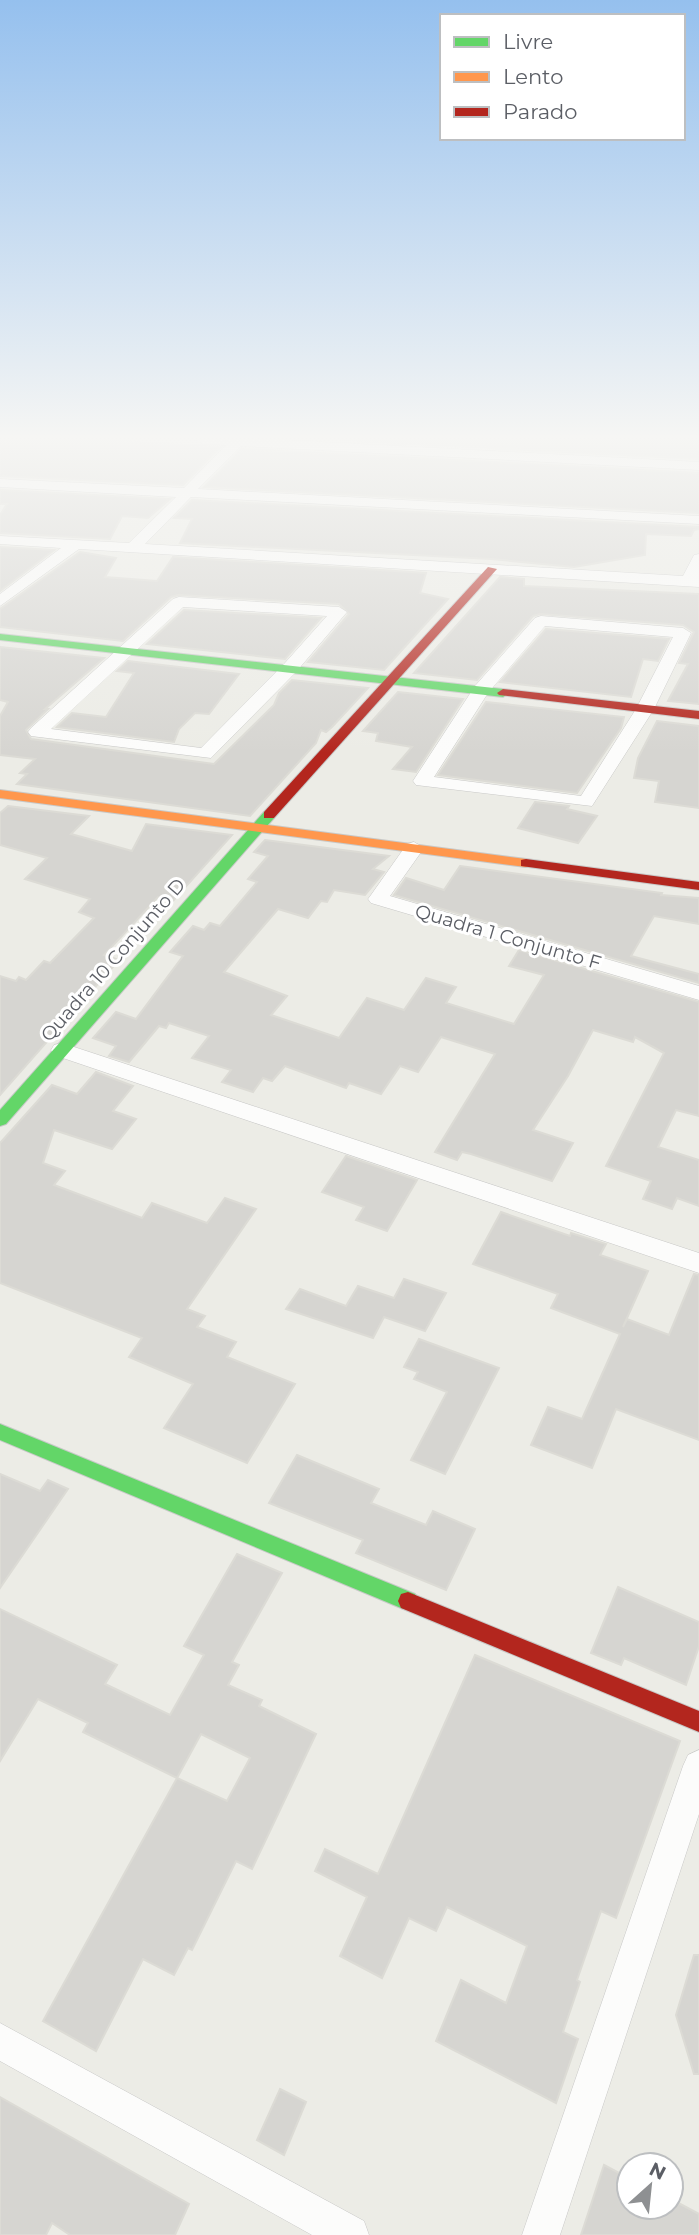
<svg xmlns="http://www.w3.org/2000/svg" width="699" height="2235" font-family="Montserrat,sans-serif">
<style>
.building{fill:#d6d5d1;stroke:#dcdbd5;stroke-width:2;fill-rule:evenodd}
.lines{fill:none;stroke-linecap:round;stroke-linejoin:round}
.street-casing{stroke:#c8c8c7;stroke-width:1}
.fast-casing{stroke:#c8c9c8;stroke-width:2}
.slow-casing{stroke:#c8c9c8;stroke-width:2}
.jam-casing{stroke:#c8c9c8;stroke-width:2}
.street{fill:#fcfcfb;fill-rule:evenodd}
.fast{fill:#63d668;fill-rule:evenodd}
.slow{fill:#ff974d;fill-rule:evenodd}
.jam{fill:#b3261e;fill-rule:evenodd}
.labels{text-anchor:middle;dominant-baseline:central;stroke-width:6;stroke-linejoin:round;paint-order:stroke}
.street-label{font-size:19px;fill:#5b5e65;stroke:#fff}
</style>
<rect width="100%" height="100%" fill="#ecece6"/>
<g class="building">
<polygon points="52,440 104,440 220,447 183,485 0,476 0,441"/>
<polygon points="340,440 699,440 699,459"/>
<polygon points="242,449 699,473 699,513 204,487"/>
<polygon points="0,490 170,499 148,518 122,516 110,539 0,533 0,515 7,504 0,504"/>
<polygon points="192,500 699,527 699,529 694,530 691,536 646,534 645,555 574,567 491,559 180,543 192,519 174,518"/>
<polygon points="0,547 54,550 0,591"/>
<polygon points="80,552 116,558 105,577 157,581 173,557 426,573 420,593 448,599 384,670 308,662 349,614 339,604 178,595 171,597 123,641 0,627 0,609"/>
<polygon points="500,577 524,579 524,586 699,594 699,704 668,701 688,664 679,663 694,632 683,625 540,614 533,616 477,680 414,673"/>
<polygon points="184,610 321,618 285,659 147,644"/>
<polygon points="546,629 669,639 658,661 643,659 631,697 500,682"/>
<polygon points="0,647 104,658 45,709 48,709 26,730 31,739 214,764 274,705 279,693 292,680 368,688 332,727 326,732 321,730 316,743 250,816 17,784 27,774 20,773 35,759 0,755 0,716 8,702 0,700"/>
<polygon points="128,661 239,674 209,714 195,713 179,729 174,742 57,727 72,713 106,717 134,673 117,671"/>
<polygon points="398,692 463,699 416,772 393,769 412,747 376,741 378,733 363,731"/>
<polygon points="486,702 624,717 621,728 577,793 438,775"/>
<polygon points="657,721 699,726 699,808 655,802 659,781 634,778 638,758"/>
<polygon points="535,802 569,806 567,809 597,816 578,843 518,828"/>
<polygon points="8,806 89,816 71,834 132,851 146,824 232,835 173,901 158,897 104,955 119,960 0,1095 0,976 16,981 19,977 26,980 44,961 50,963 94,918 79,912 90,899 25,879 47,858 0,845 0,813"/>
<polygon points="265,840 389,856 373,869 384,872 365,895 334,890 327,902 321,901 308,918 278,909 224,972 287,996 271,1015 339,1038 367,998 404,1010 426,978 456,987 446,1003 514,1024 544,975 509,966 519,950 699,1002 699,1116 676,1110 658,1147 699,1160 699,1206 677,1198 672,1209 643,1199 651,1181 606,1166 664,1053 635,1037 633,1042 593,1030 568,1076 533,1130 573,1143 552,1181 471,1154 462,1152 457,1160 435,1152 495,1054 441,1037 418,1072 400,1066 381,1094 349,1083 346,1088 285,1066 272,1081 263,1078 253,1092 222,1082 231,1070 192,1058 209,1036 169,1023 166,1028 159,1026 129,1062 109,1056 116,1046 93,1038 116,1012 136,1019 183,956 170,952 193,926 204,930 210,923 220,926 257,882 248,879 268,856 254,852"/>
<polygon points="460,866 662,893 661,895 699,898 699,924 654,916 631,956 699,974 699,983 394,895 406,878 444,890"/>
<polygon points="96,1072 133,1086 113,1111 136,1119 112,1149 54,1130 43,1163 65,1171 54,1185 142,1218 152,1203 207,1223 225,1198 256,1209 187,1309 205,1316 197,1327 236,1342 227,1357 295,1384 247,1463 164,1428 193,1384 129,1357 142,1338 0,1283 0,1143 52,1085 77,1094"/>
<polygon points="346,1156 417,1180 387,1231 356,1220 364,1207 322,1192"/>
<polygon points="501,1212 570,1236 571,1233 606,1244 600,1255 648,1271 623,1327 627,1319 669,1335 694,1274 699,1275 699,1440 616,1409 592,1468 531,1445 548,1407 582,1419 620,1334 551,1308 558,1294 473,1264"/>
<polygon points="404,1279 446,1293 425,1331 384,1317 373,1338 286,1309 300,1289 346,1306 358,1286 394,1298"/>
<polygon points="419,1339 499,1368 445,1474 411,1460 447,1392 414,1379 418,1372 404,1367"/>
<polygon points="297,1455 379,1489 371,1503 426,1525 433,1511 475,1529 446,1590 356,1553 363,1540 269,1503"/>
<polygon points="0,1474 40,1491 48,1480 68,1489 0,1588"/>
<path d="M237 1554 282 1573 232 1662 239 1665 228 1685 262 1700 259 1706 316 1734 252 1869 236 1861 192 1950 188 1948 174 1975 143 1959 96 2051 43 2021 177 1778 83 1732 88 1723 38 1699 0 1761V1609L117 1665 105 1684 170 1715 204 1655 184 1646ZM201 1734 250 1758 227 1801 177 1778Z"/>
<polygon points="618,1587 699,1622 699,1646 686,1685 624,1658 621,1665 591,1653"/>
<polygon points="475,1655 680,1741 616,1918 601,1911 577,1980 580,1982 563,2032 578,2039 556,2103 436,2041 461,1980 506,2003 527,1946 447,1907 436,1931 409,1918 382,1978 340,1956 367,1897 315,1871 325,1849 378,1874"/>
<polygon points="694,1955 699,1955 699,2074 694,2074 676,2015"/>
<polygon points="280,2089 306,2102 284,2155 257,2140"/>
<polygon points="0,2097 189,2204 175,2235 70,2235 52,2223 46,2235 0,2235"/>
<polygon points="604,2165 629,2178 629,2207 671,2207 671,2199 699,2214 699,2235 581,2235"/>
</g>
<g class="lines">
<g class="street-casing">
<g id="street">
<polygon points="197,440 285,440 699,462 699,470 241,446 198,489 699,516 699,524 191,497 145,544 683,576 694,555 699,554 699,587 79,549 0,606 0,594 61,548 0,544 0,536 129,543 176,497 0,487 0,479 184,488 226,445 203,444"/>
<path d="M179 597 339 607 347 612 296 672 211 758 31 736 28 732 31 728 173 599ZM183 607 327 616 284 664 201 748 51 729Z"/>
<path d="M541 616 683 628 691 633 654 709 592 806 416 785 413 781 475 686 535 618ZM545 626 673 637 636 709 581 796 434 777 488 693Z"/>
<polygon points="414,842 424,848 390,896 699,986 699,1000 371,903 368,899 371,895 407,844"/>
<polygon points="62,1043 699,1253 699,1273 54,1055 51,1050 54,1045"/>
<polygon points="699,1750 699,1814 560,2235 522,2235 683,1766 688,1755"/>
<polygon points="0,2023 364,2221 369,2235 312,2235 0,2061"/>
</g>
</g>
<g class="fast-casing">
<g id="fast">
<polygon points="0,634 503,689 509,693 503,697 0,640"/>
<polygon points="269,811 274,812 274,818 6,1124 0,1126 0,1110 264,812"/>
<polygon points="0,1424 415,1594 418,1601 415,1608 408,1610 401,1608 0,1440"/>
</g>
</g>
<g class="slow-casing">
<polygon id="slow" points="0,790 526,859 533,863 526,867 0,798"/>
</g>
<g class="jam-casing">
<g id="jam">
<polygon points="488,567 497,569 274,818 264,818 264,812"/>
<polygon points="503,689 699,711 699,719 499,695 497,693"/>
<polygon points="526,859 699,882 699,890 521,866 521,860"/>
<polygon points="408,1592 699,1711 699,1732 401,1608 398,1601 401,1594"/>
</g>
</g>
<use href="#street" class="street"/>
<use href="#fast" class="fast"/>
<use href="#slow" class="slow"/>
<use href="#jam" class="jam"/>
</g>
<linearGradient id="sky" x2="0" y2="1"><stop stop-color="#95c0ee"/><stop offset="0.58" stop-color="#f6f6f4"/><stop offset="1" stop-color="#f6f6f4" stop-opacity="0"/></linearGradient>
<rect width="699" height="753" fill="url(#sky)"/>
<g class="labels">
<g class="street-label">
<text transform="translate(508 937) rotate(16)">Quadra 1 Conjunto F</text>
<text transform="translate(113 960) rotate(-49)">Quadra 10 Conjunto D</text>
</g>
</g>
<rect x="440" y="14" width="245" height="126" fill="#ffffff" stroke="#bdbfc1" stroke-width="2"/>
<rect x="454" y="37" width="35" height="10" fill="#63d668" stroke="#bdbfc1" stroke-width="2"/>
<text x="503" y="49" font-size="21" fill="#5b5e65">Livre</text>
<rect x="454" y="72" width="35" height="10" fill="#ff974d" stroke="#bdbfc1" stroke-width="2"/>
<text x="503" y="84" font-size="21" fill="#5b5e65">Lento</text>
<rect x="454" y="107" width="35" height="10" fill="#b3261e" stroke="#bdbfc1" stroke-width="2"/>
<text x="503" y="119" font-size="21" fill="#5b5e65">Parado</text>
<g transform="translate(650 2186) rotate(27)"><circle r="33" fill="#ffffff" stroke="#bdbfc1" stroke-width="2"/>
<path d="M0-5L12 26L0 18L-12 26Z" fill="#8e9092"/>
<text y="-10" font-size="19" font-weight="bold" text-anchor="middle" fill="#5b5e65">N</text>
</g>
</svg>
